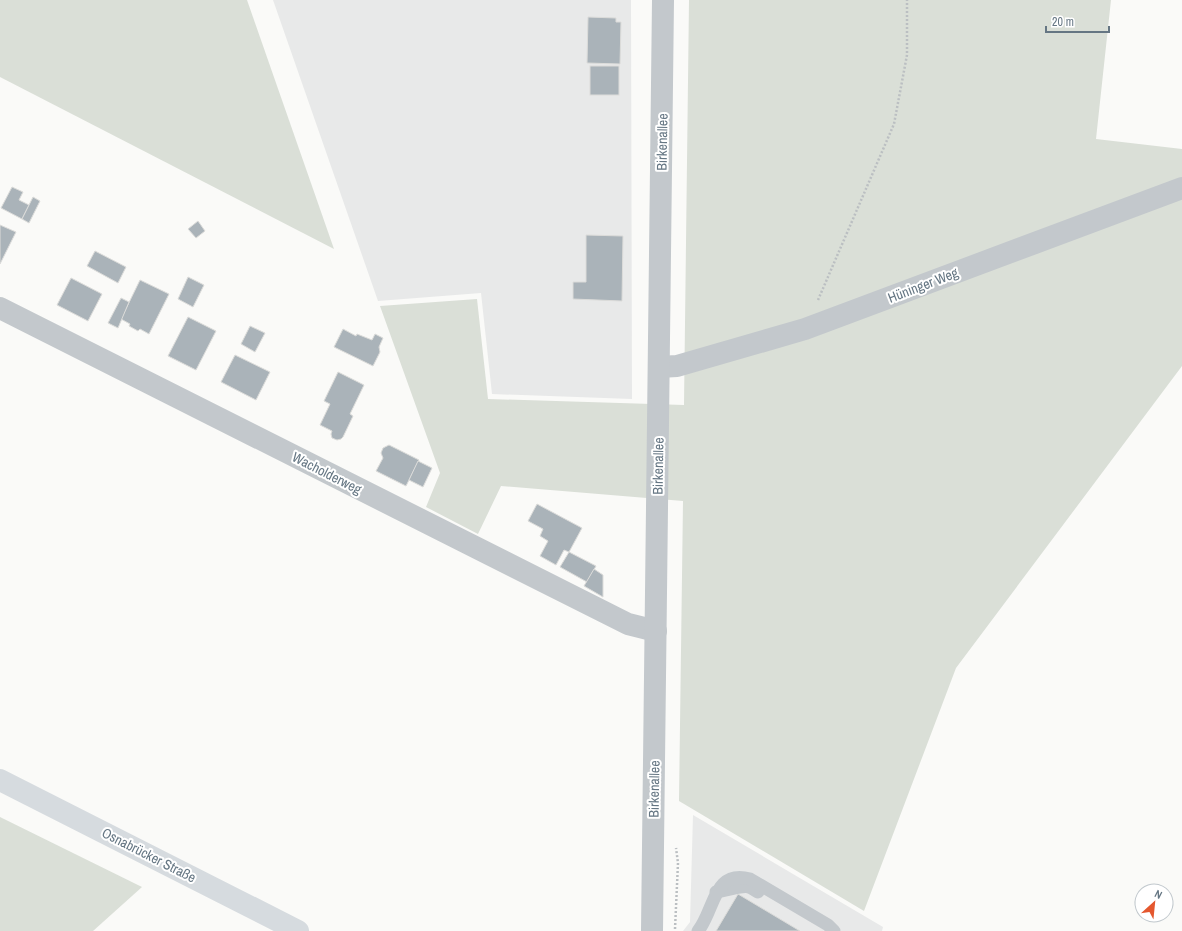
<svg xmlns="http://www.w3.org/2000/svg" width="1182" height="931" font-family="'Archivo Narrow',sans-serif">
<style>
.built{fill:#e8e9e9}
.green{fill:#dadfd7}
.building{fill:#aab3b9;stroke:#dcdcda}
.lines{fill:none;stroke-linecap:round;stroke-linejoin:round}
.path{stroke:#bbbfc2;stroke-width:2.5;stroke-dasharray:2 2;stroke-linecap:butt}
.service{stroke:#c3c8cc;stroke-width:13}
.minor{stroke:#c3c8cc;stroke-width:22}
.tertiary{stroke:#c3c8cc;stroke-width:22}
.secondary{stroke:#d6dbdf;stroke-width:22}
.labels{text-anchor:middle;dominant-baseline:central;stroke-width:4;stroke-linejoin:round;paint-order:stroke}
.street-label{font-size:14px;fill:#657683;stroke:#fff}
</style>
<rect width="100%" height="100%" fill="#fafaf8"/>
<g class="built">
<polygon points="273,0 631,0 632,399 492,394 481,293 378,301"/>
<polygon points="693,815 883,927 882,931 683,931 690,922"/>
</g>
<g class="green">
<polygon points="0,0 247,0 334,249 0,77"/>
<polygon points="689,0 1111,0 1096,139 1182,149 1182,366 956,668 864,911 679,801 683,501 501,486 478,534 426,507 440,473 380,306 477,299 488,399 684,405"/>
<polygon points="0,817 142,887 93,931 0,931"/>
</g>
<g class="building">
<polygon points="588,17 616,18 616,22 621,22 620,64 587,63"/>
<rect x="590" y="66" width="29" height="29"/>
<polygon points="12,187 23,192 19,200 29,205 22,219 1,208"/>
<polygon points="33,197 40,201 29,223 22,219"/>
<polygon points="198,221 205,231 196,238 188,229"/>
<polygon points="0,225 16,232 0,264"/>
<polygon points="586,235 623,236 622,301 573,299 573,282 586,282"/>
<polygon points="95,251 126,267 118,283 87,266"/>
<polygon points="188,277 204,285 193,307 178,299"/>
<polygon points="71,278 102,294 88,321 57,305"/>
<polygon points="140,280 169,294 149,334 140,329 138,331 129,326 130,324 121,319"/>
<polygon points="121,298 129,302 118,328 108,323"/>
<polygon points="188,317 216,331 196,370 168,356"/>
<polygon points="250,326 265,333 255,352 241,344"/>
<polygon points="343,329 356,336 357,334 372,340 375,334 383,338 379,347 380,352 373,366 334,347"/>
<polygon points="235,355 270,372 256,400 221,382"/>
<polygon points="338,372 364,385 350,414 353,416 343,437 341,439 337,440 332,438 331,434 332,431 320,425 330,404 324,401"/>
<polygon points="389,445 419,460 406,486 376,471 383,458 381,453 383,448"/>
<polygon points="418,461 432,468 423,487 409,480"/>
<polygon points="537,504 582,528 569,552 564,550 556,565 540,556 548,541 540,536 543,529 528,521"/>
<polygon points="569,552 596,566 587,582 560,567"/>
<polygon points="594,569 603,575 603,597 584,586"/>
<polygon points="738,894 800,931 716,931"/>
</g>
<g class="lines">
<g class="path">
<polyline points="818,300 894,124 907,55 907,0"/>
<polyline points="675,929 678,863 676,848"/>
</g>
<g class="service">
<path d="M716 892C723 891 743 885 749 887 752 888 755 890 758 892"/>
<path d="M698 931C715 910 713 869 750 879L828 925 834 931"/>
</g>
<g class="minor">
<polyline points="0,308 628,624 656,631"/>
<polyline points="659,367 677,366 805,329 1182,188"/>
</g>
<polyline class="tertiary" points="652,931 663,0"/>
<polyline class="secondary" points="0,780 298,931"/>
</g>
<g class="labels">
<g class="street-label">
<text transform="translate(662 142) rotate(-89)">Birkenallee</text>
<text transform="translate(923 285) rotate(-21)">Hüninger Weg</text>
<text transform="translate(658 466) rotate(-89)">Birkenallee</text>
<text transform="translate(327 473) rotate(27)">Wacholderweg</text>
<text transform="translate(654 789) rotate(-89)">Birkenallee</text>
<text transform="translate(149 855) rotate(27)">Osnabrücker Straße</text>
</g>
</g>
<g transform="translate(1154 903) rotate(27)"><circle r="19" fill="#ffffff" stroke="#c1c8cd"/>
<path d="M0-3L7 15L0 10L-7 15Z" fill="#e4572e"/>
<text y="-6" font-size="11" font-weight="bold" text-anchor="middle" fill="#657683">N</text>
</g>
<path d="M1046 26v6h63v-6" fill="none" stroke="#657683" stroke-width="2"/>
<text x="1052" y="26" font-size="12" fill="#657683" stroke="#ffffff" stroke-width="3" paint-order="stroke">20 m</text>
</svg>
